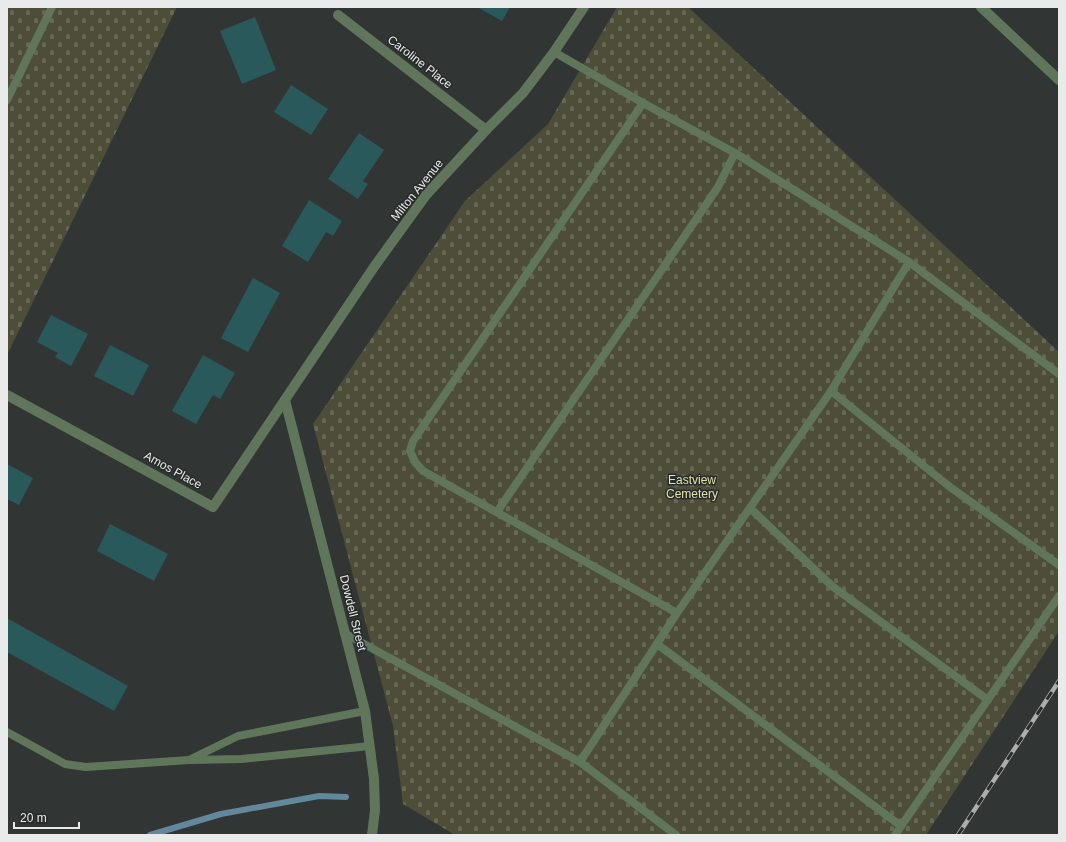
<svg xmlns="http://www.w3.org/2000/svg" width="1066" height="842" viewBox="0 0 1066 842" font-family="Arial,sans-serif">
  <style>
    .cemetery { fill: url(#cemetery-stones) }
    .lines { fill: none; stroke-linecap: round; stroke-linejoin: round }
    .stream { stroke: #62889b; stroke-width: 6 }
    .building { fill: #2a595b }
    .service { stroke: #60765a; stroke-width: 8 }
    .minor { stroke: #60765a; stroke-width: 10 }
    .rail-casing { stroke: #acaead; stroke-width: 4.5 }
    .rail { stroke: #272b29; stroke-width: 3; stroke-dasharray: 9; stroke-linecap: butt }
    .labels { text-anchor: middle; dominant-baseline: central; stroke-width: 3; stroke-linejoin: round; paint-order: stroke }
    .street-label { font-size: 12px; fill: #e9ebea; stroke: #272b29 }
    .park-label { font-size: 12px; fill: #e2e3a5; stroke: #272b29 }
  </style>
  <defs>
    <pattern id="cemetery-stones" width="16" height="16" patternUnits="userSpaceOnUse"><rect width="16" height="16" fill="#4d4d38"/><path d="M2 7V4a2 2 0 0 1 4 0v3zM10 15v-3a2 2 0 0 1 4 0v3z" fill="#676755"/></pattern>
  </defs>
  <rect width="100%" height="100%" fill="#313533"/>
  <g class="cemetery">
    <path d="M 7,7 L 177,7 L 7,355 Z"/>
    <path d="M 617,7 L 688,7 L 1059,352 L 1059,631 L 926,835 L 455,835 L 403,804 L 393,726 L 313,424 L 465,201 L 548,124 Z"/>
  </g>
  <g class="lines">
    <path class="stream" d="M 150,835 L 221,814 L 319,796 L 346,797"/>
  </g>
  <g class="building">
    <path d="M 477,7 L 510,7 L 502,21 Z"/>
    <path d="M 255,17 L 276,70 L 242,84 L 220,31 Z"/>
    <path d="M 291,85 L 328,109 L 311,135 L 274,112 Z"/>
    <path d="M 359,133 L 384,150 L 363,181 L 368,184 L 358,199 L 328,179 Z"/>
    <path d="M 309,200 L 342,221 L 333,236 L 326,232 L 308,262 L 282,246 Z"/>
    <path d="M 253,278 L 280,293 L 248,352 L 221,338 Z"/>
    <path d="M 51,315 L 88,334 L 71,366 L 55,357 L 58,353 L 37,342 Z"/>
    <path d="M 110,345 L 149,365 L 133,396 L 94,376 Z"/>
    <path d="M 203,355 L 235,373 L 220,399 L 213,395 L 196,424 L 172,411 Z"/>
    <path d="M 7,464 L 33,478 L 19,505 L 7,499 Z"/>
    <path d="M 110,524 L 168,554 L 154,581 L 97,551 Z"/>
    <path d="M 7,618 L 128,686 L 114,711 L 7,652 Z"/>
  </g>
  <g class="lines">
    <g class="service">
      <path d="M 554,52 L 643,103 L 735,153 L 909,262 L 1059,374"/>
      <path d="M 7,100 L 52,7"/>
      <path d="M 643,103 L 413,441 L 410,451 L 415,462 L 423,471 L 677,613"/>
      <path d="M 831,391 L 950,487 L 1059,565"/>
      <path d="M 750,508 L 832,586 L 988,700"/>
      <path d="M 497,512 L 718,187 L 735,153"/>
      <path d="M 344,633 L 580,762 L 676,835"/>
      <path d="M 657,644 L 901,826"/>
      <path d="M 365,711 L 238,736 L 189,760 L 241,759 L 370,746"/>
      <path d="M 7,732 L 65,764 L 86,767 L 189,760"/>
      <path d="M 580,762 L 677,613 L 831,391 L 909,262"/>
      <path d="M 895,835 L 1059,596"/>
    </g>
    <g class="minor">
      <path d="M 981,7 L 1059,80"/>
      <path d="M 338,15 L 486,130"/>
      <path d="M 7,395 L 213,507 L 374,267 L 426,195 L 486,130 L 523,93 L 554,52 L 584,7"/>
      <path d="M 285,400 L 365,711 L 374,779 L 375,810 L 372,835"/>
    </g>
    <defs>
      <path id="rail" d="M 958,835 L 1059,681"/>
    </defs>
    <use href="#rail" class="rail-casing"/>
    <use href="#rail" class="rail"/>
  </g>
  <g class="labels">
    <g class="street-label">
      <text transform="translate(420 62) rotate(38)">Caroline Place</text>
      <text transform="translate(417 190) rotate(-51)">Milton Avenue</text>
      <text transform="translate(173 470) rotate(29)">Amos Place</text>
      <text transform="translate(353 613) rotate(76)">Dowdell Street</text>
    </g>
    <g class="park-label">
      <text x="692" y="480">Eastview<tspan x="692" dy="14">Cemetery</tspan></text>
    </g>
  </g>
  <rect width="1066" height="842" fill="none" stroke="#e9ebea" stroke-width="16"/>
  <path d="M14 822v6h65v-6" fill="none" stroke="#e9ebea" stroke-width="2"/>
  <text x="20" y="822" font-size="12" fill="#e9ebea" stroke="#272b29" stroke-width="3" paint-order="stroke">20 m</text>
</svg>
